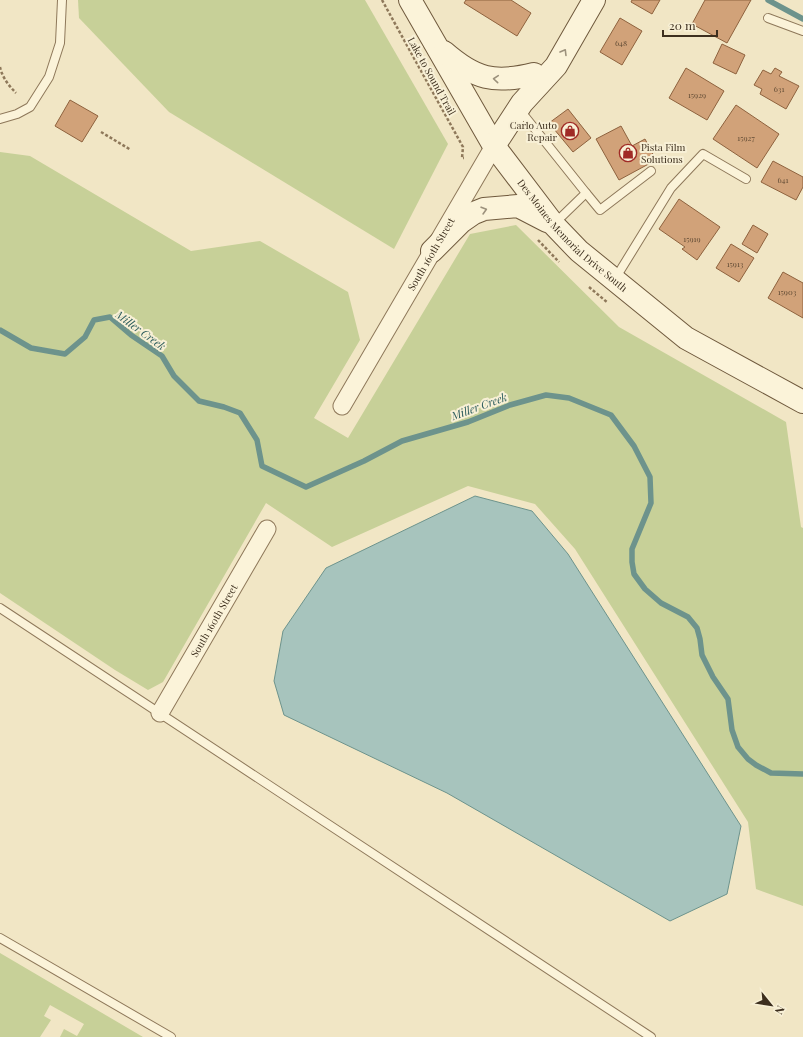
<svg xmlns="http://www.w3.org/2000/svg" width="803" height="1037" viewBox="0 0 803 1037" font-family="'Playfair Display',serif">
  <style>
    .green { fill: #c7d098 }
    .water { fill: #a7c4bd; stroke: #6d938c }
    .lines { fill: none; stroke-linecap: round; stroke-linejoin: round }
    .stream { stroke: #6d938c; stroke-width: 5.5 }
    .building { fill: #d1a279; stroke: #8e623e }
    .service-casing { stroke: #8e785a; stroke-width: 10 }
    .minor-casing { stroke: #8e785a; stroke-width: 19 }
    .secondary-casing { stroke: #6f593d; stroke-width: 24 }
    .path { stroke: #8e785a; stroke-width: 2.5; stroke-dasharray: 3 2; stroke-linecap: butt }
    .service { stroke: #fbf3d9; stroke-width: 8 }
    .minor { stroke: #fbf3d9; stroke-width: 17 }
    .secondary { stroke: #fbf3d9; stroke-width: 22 }
    .oneway { stroke: #9c917c }
    .labels { text-anchor: middle; dominant-baseline: central; stroke-width: 4; stroke-linejoin: round; paint-order: stroke }
    .number-label { font-size: 8px; fill: #624c35 }
    .street-label { font-size: 10px; fill: #3d2f1e; stroke: #f8f0d6 }
    .poi-label { font-size: 10px; fill: #3d2f1e; stroke: #f8f0d6; text-anchor: end }
    .water-label { font-size: 11px; font-style: italic; fill: #2d5d5d; stroke: #f8f0d6 }
  </style>
  <rect width="100%" height="100%" fill="#f1e6c5"/>
  <g class="green">
    <path d="M 78,0 L 365,0 L 448,144 L 394,249 L 169,112 L 79,18 Z"/>
    <path d="M 0,152 L 30,156 L 191,251 L 260,241 L 348,292 L 360,340 L 314,418 L 348,438 L 470,234 L 516,225 L 619,327 L 786,422 L 801,527 L 803,528 L 803,906 L 756,889 L 748,822 L 575,549 L 535,504 L 468,486 L 332,547 L 266,503 L 163,682 L 148,690 L 115,670 L 0,593 Z"/>
    <path d="M 0,953 L 143,1037 L 60,1037 L 64,1029 L 77,1036 L 84,1024 L 50,1005 L 44,1016 L 51,1020 L 40,1037 L 0,1037 Z"/>
  </g>
  <path class="water" d="M 475,496 L 532,511 L 568,554 L 741,826 L 727,894 L 670,921 L 447,793 L 284,715 L 274,681 L 283,631 L 326,568 Z"/>
  <g class="lines">
    <g class="stream">
      <path d="M 768,0 L 803,19"/>
      <path d="M 0,330 L 31,348 L 65,354 L 85,337 L 94,320 L 110,317 L 131,335 L 162,356 L 174,376 L 199,401 L 224,407 L 240,413 L 257,440 L 262,466 L 306,487 L 364,461 L 402,441 L 468,422 L 510,405 L 546,395 L 569,398 L 611,415 L 634,446 L 650,477 L 651,503 L 632,549 L 632,562 L 634,574 L 645,589 L 661,603 L 688,617 L 697,628 L 700,639 L 702,655 L 713,677 L 728,699 L 732,730 L 738,747 L 748,759 L 756,765 L 771,773 L 803,774"/>
    </g>
  </g>
  <g class="building">
    <path d="M 466,0 L 511,0 L 531,13 L 517,36 L 464,3 Z"/>
    <path d="M 632,0 L 660,0 L 652,14 L 631,2 Z"/>
    <path d="M 705,0 L 751,0 L 727,43 L 692,24 Z"/>
    <path d="M 620,18 L 642,31 L 622,65 L 600,52 Z"/>
    <path d="M 722,44 L 745,55 L 736,74 L 713,63 Z"/>
    <path d="M 686,68 L 724,91 L 707,120 L 669,98 Z"/>
    <path d="M 775,68 L 782,72 L 779,76 L 799,86 L 786,109 L 760,94 L 762,89 L 754,85 L 763,70 L 771,74 Z"/>
    <path d="M 70,100 L 98,116 L 82,142 L 55,126 Z"/>
    <path d="M 736,105 L 779,134 L 757,168 L 713,139 Z"/>
    <path d="M 568,109 L 591,138 L 573,152 L 549,123 Z"/>
    <path d="M 621,126 L 632,146 L 645,139 L 656,160 L 619,180 L 596,139 Z"/>
    <path d="M 773,161 L 803,177 L 803,187 L 796,200 L 761,182 Z"/>
    <path d="M 679,199 L 720,227 L 697,260 L 682,249 L 685,247 L 659,229 Z"/>
    <path d="M 753,225 L 768,234 L 757,253 L 742,244 Z"/>
    <path d="M 731,244 L 754,258 L 739,282 L 716,268 Z"/>
    <path d="M 783,272 L 803,283 L 803,318 L 768,298 Z"/>
  </g>
  <g class="lines">
    <defs>
      <g id="service">
        <path d="M 768,18 L 803,31"/>
        <path d="M 519,109 L 586,193 L 554,224"/>
        <path d="M 0,119 L 17,114 L 30,107 L 49,77 L 60,43 L 62,0"/>
        <path d="M 586,193 L 600,210 L 651,171"/>
        <path d="M 615,279 L 671,188 L 703,154 L 746,179"/>
        <path d="M 0,608 L 651,1037"/>
        <path d="M 0,938 L 171,1037"/>
      </g>
      <g id="minor">
        <path id="s1" d="M 342,406 L 494,146"/>
        <path id="s2" d="M 160,713 L 267,529"/>
      </g>
      <g id="secondary">
        <path id="s3" d="M 410,0 L 494,146 L 554,225 L 579,251 L 686,338 L 803,402"/>
        <path d="M 444,52 C 475,79 494,84 534,74"/>
        <path d="M 494,146 L 522,103 L 556,66 L 594,0"/>
        <path d="M 432,251 L 461,222 L 474,213 L 484,209 L 518,206 L 547,221"/>
      </g>
    </defs>
    <use href="#service" class="service-casing"/>
    <use href="#minor" class="minor-casing"/>
    <use href="#secondary" class="secondary-casing"/>
    <g class="path">
      <path d="M 382,0 L 463,147 L 462,158 L 464,158"/>
      <path d="M 0,67 C 2,77 9,86 16,93"/>
      <path d="M 101,132 L 131,150"/>
      <path d="M 538,240 L 559,262"/>
      <path d="M 589,287 L 608,303"/>
    </g>
    <use href="#service" class="service"/>
    <use href="#minor" class="minor"/>
    <use href="#secondary" class="secondary"/>
  </g>
  <defs><path id="oneway-chevron" d="M-2-3.5L2.5 0L-2 3.5" fill="none" stroke-width="1.6" stroke-linecap="round" stroke-linejoin="round"/></defs>
  <g class="oneway">
    <use href="#oneway-chevron" transform="translate(564 52) rotate(-59)"/>
    <use href="#oneway-chevron" transform="translate(496 79) rotate(-175)"/>
    <use href="#oneway-chevron" transform="translate(484 210) rotate(-16)"/>
  </g>
  <defs>
    <symbol id="shop-ring" viewBox="-11 -11 22 22"><circle r="9.5" fill="#f8f0d6" stroke="#a02b26" stroke-width="1.5"/><path d="M-5-2.5h2.3a2.7 3.5 0 0 1 5.4 0H5L5.5 6h-11ZM-1.5-2.5h3a1.5 2.3 0 0 0-3 0Z" fill="#a02b26"/></symbol>
  </defs>
  <g fill-rule="evenodd">
    <use href="#shop-ring" x="560" y="121" width="20" height="20"/>
    <use href="#shop-ring" x="618" y="143" width="20" height="20"/>
  </g>
  <g class="labels">
    <g class="number-label">
      <text x="621" y="42">648</text>
      <text x="779" y="88">631</text>
      <text x="697" y="94">15929</text>
      <text x="746" y="137">15927</text>
      <text x="783" y="179">641</text>
      <text x="692" y="238">15919</text>
      <text x="735" y="263">15913</text>
      <text x="787" y="291">15903</text>
    </g>
    <g class="street-label">
      <text transform="translate(432 76) rotate(61)">Lake to Sound Trail</text>
      <text stroke="none"><textPath href="#s3" startOffset="288">Des Moines Memorial Drive South</textPath></text>
      <text stroke="none"><textPath href="#s1" startOffset="176">South 160th Street</textPath></text>
      <text stroke="none"><textPath href="#s2" startOffset="107">South 160th Street</textPath></text>
    </g>
    <g class="poi-label">
      <text x="557" y="125">Carlo Auto<tspan x="557" dy="12">Repair</tspan></text>
      <text x="641" y="147" text-anchor="start">Pista Film<tspan x="641" dy="12">Solutions</tspan></text>
    </g>
    <g class="water-label">
      <text transform="translate(141 330) rotate(36)">Miller Creek</text>
      <text transform="translate(479 406) rotate(-20)">Miller Creek</text>
    </g>
  </g>
  <g transform="translate(771 1005) rotate(120)" stroke="#f8f0d6" stroke-width="3" paint-order="stroke">
  <path d="M0-3L7 15L0 10L-7 15Z" fill="#3d2f1e"/>
  <text y="-6" font-size="11" font-weight="bold" text-anchor="middle" fill="#3d2f1e">N</text>
  </g>
  <path d="M663 30v6h54v-6" fill="none" stroke="#3d2f1e" stroke-width="2"/>
  <text x="669" y="30" font-size="12" fill="#3d2f1e" stroke="#f8f0d6" stroke-width="3" paint-order="stroke">20 m</text>
</svg>
